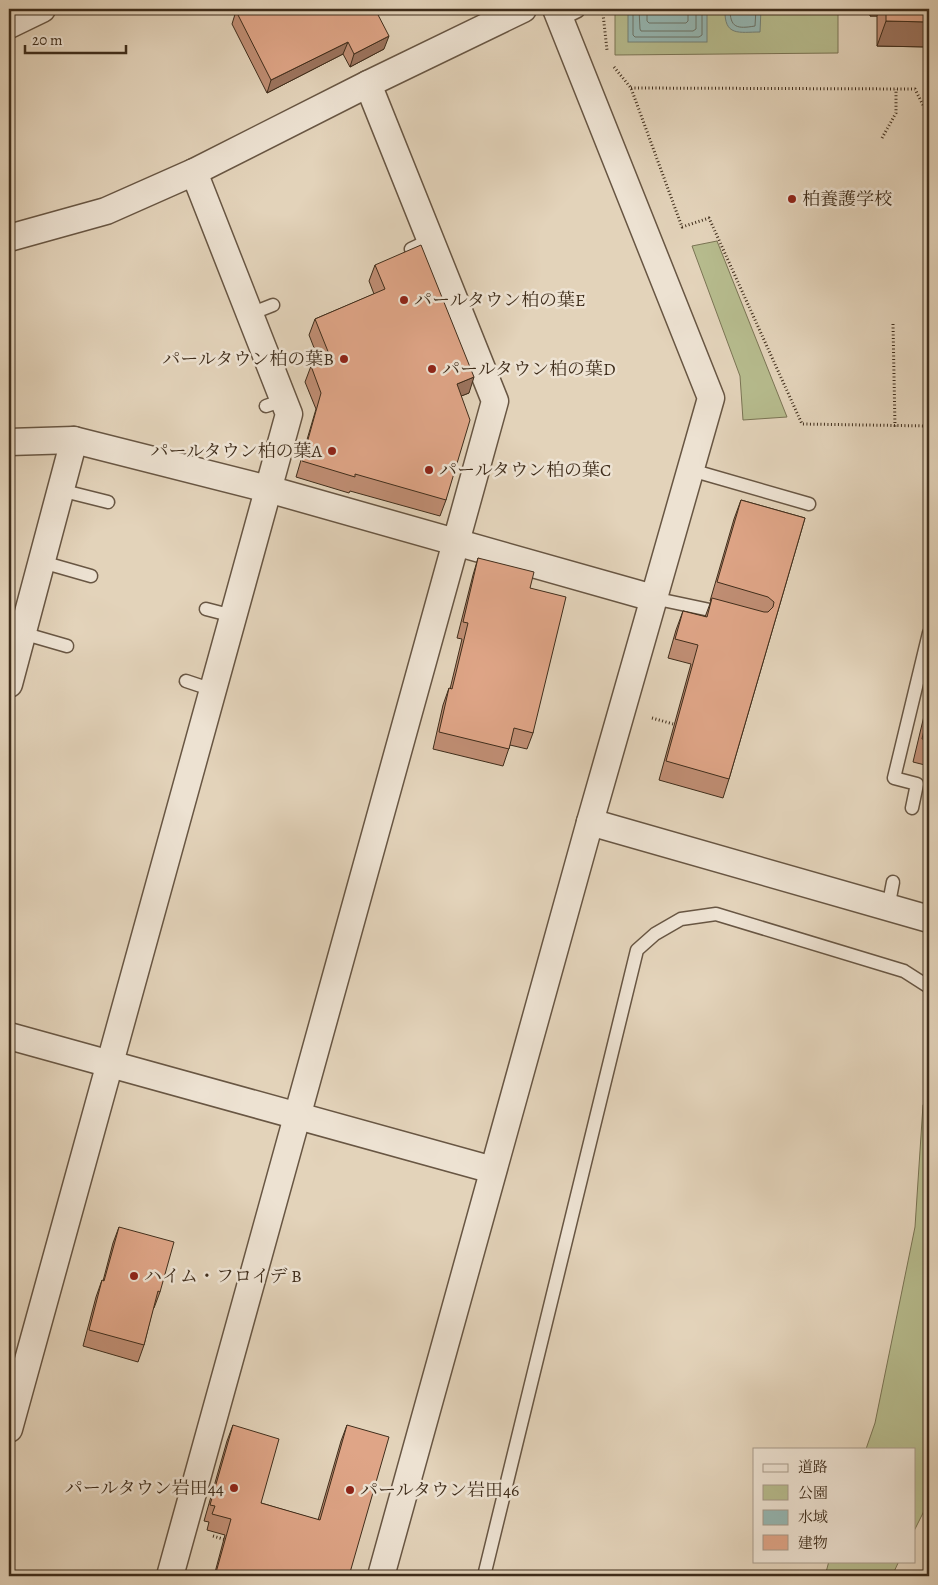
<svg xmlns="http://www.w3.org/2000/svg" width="938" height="1585" viewBox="0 0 938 1585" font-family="Alegreya,'Noto Serif JP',serif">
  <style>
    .green { fill: #b6bb8d; stroke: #7a7454 }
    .water { fill: #95b7b3; stroke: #738076 }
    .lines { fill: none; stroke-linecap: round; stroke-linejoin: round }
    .shore { stroke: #6a7267; stroke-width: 1 }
    .service-casing { stroke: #685643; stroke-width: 15 }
    .minor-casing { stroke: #685643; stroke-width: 29 }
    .path { stroke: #3f2d1b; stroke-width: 3; stroke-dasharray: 1 2.5; stroke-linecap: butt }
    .service { stroke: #ede2d2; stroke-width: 12 }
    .minor { stroke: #ede2d2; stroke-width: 26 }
    .wall { fill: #c08e74; stroke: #3f2d1b }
    .shaded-wall { fill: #9c745e; stroke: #3f2d1b }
    .building { fill: #dfa587; stroke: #3f2d1b }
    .poi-dot { fill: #8f2418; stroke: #ede2d2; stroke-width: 2 }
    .labels { text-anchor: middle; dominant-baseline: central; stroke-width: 5; stroke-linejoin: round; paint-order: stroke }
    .poi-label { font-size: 18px; fill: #3f2d1b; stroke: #ede2d2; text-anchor: start }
  </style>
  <rect width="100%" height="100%" fill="#e3d3ba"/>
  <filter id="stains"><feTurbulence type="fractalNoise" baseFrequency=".004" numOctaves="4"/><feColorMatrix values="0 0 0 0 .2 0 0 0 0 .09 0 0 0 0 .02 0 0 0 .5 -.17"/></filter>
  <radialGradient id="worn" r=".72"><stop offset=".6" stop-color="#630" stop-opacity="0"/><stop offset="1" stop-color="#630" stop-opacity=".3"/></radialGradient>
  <g class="green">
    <path d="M 615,9 L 838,9 L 838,53 L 615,55 Z"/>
    <path d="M 717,241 L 787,417 L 743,420 L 740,376 L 692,246 Z"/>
    <path d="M 929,1097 L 929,1501 L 914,1531 L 914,1449 L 866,1449 L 875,1423 L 915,1227 L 923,1105 Z"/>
    <path d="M 829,1561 L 899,1561 L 892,1576 L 825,1576 Z"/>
  </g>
  <g class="water">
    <rect x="628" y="9" width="79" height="33"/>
    <path d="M 725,9 L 761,9 L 760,32 C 739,32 724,37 725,9 Z"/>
  </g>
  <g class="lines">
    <g class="shore">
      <path d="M 633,9 L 633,35 L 635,37 L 699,37 L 702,35 L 702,9"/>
      <path d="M 639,9 L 640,29 L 641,31 L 693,31 L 696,29 L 696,9"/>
      <path d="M 647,9 L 647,21 L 649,23 L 686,23 L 688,21 L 688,9"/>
      <path d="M 730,9 C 730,28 737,29 755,26 L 756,9"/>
    </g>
    <defs>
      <g id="service">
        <path d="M 560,20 L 578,11 L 579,9"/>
        <path d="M 411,249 L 430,240"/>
        <path d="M 250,314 L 273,305"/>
        <path d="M 266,406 L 284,400"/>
        <path d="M 691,470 L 809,504"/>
        <path d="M 60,490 L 108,502"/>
        <path d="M 42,562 L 91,576"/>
        <path d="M 653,598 L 724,613"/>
        <path d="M 206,609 L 233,616"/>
        <path d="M 22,633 L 67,646"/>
        <path d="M 186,681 L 213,690"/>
        <path d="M 912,808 L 917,784 L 894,778 L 929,633"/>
        <path d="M 888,908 L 893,882"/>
        <path d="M 484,1576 L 637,950 L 655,934 L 681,919 L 716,914 L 904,971 L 929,987"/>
      </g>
      <g id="minor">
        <path d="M 9,25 L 42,9"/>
        <path d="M 9,238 L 106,211 L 194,172 L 368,84 L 523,9"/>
        <path d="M 9,442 L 74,440 L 268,489 L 653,598"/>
        <path d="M 9,684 L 74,440"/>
        <path d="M 590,822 L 929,919"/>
        <path d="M 9,1036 L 493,1170"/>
        <path d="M 9,1429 L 289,414 L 194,172"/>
        <path d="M 170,1576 L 495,401 L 368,84"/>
        <path d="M 381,1576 L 590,822 L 711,398 L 556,9"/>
      </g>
    </defs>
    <use href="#service" class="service-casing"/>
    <use href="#minor" class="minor-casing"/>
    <g class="path">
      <path d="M 603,14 L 607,50"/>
      <path d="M 614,67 L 631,88 L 682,227 L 709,218 L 802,424 L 929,426"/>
      <path d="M 631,88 L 915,89 L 929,117"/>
      <path d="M 882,138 L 896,113 L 896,89"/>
      <path d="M 893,324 L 895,427"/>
      <path d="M 652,718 L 673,724"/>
      <path d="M 213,1536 L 226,1540"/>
    </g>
    <use href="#service" class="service"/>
    <use href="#minor" class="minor"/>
  </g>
  <g class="wall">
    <path d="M 870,9 L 929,9 L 929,47 L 877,46 L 877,16 L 870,16 Z"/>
    <path d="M 236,11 L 384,49 L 350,67 L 343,54 L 267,93 L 232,24 Z"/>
    <path d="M 375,265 L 469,393 L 461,396 L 446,500 L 440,516 L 350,491 L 349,493 L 296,477 L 316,409 L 305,382 L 311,366 L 320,363 L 309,335 L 315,319 L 374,294 L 369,281 Z"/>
    <path d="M 741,500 L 805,518 L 729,779 L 723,798 L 659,780 L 691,664 L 668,658 L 676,630 L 683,611 L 705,617 L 711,601 L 710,601 L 734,519 Z"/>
    <path d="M 478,558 L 530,588 L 533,733 L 527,749 L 510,745 L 503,766 L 433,749 L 443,705 L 449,688 L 450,689 L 462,639 L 457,638 L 473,575 Z"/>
    <path d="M 929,695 L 929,766 L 913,762 Z"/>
    <path d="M 119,1227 L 160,1292 L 154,1308 L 153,1308 L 144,1345 L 138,1362 L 83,1346 L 96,1297 L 102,1280 L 103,1281 L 113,1243 Z"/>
    <path d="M 233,1425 L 261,1503 L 318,1520 L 341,1441 L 347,1425 L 349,1576 L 214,1576 L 225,1535 L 207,1530 L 209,1522 L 204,1521 L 227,1441 Z"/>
  </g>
  <g class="shaded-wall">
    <path d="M 873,9 L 880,9 L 877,16 L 870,16 Z"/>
    <path d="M 886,21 L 929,22 L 929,47 L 877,46 Z"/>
    <path d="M 389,36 L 384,49 L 350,67 L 354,54 Z"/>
    <path d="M 348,42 L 343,54 L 267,93 L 271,80 Z"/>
    <path d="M 474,377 L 469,393 L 451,400 L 457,384 Z"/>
  </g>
  <g class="building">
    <path d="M 242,9 L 375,9 L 389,36 L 354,54 L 348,42 L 271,80 L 236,11 Z"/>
    <path d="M 886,9 L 929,9 L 929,22 L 886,21 Z"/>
    <path d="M 421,245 L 474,377 L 457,384 L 470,420 L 446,500 L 355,474 L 355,477 L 302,461 L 321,393 L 311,366 L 331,359 L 315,319 L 385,289 L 375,265 Z"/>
    <path d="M 741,500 L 805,518 L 729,779 L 666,761 L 698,645 L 675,639 L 683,611 L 707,617 L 712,598 L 764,612 L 768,612 L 773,607 L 774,602 L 768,597 L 717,582 Z"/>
    <path d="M 478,558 L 534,572 L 530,588 L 566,597 L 533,733 L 514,728 L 509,749 L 439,732 L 449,688 L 452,689 L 468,623 L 463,622 Z"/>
    <path d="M 929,708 L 929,740 L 922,739 Z"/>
    <path d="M 119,1227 L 174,1242 L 160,1292 L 158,1291 L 144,1345 L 89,1330 L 102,1280 L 104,1281 Z"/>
    <path d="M 233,1425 L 279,1439 L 261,1503 L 320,1520 L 347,1425 L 389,1437 L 349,1576 L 215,1576 L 231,1519 L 212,1514 L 215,1506 L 210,1505 Z"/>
  </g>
  <g class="poi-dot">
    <circle cx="792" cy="199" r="5"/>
    <circle cx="404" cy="300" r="5"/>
    <circle cx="344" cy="359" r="5"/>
    <circle cx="432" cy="369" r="5"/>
    <circle cx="332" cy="451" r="5"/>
    <circle cx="429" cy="470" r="5"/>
    <circle cx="134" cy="1276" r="5"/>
    <circle cx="234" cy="1488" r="5"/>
    <circle cx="350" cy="1490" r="5"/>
  </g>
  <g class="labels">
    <g class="poi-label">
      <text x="802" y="199">柏養護学校</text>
      <text x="414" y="300">パールタウン柏の葉E</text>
      <text x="334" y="359" text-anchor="end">パールタウン柏の葉B</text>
      <text x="442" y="369">パールタウン柏の葉D</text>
      <text x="322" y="451" text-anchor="end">パールタウン柏の葉A</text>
      <text x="439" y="470">パールタウン柏の葉C</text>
      <text x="144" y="1276">ハイム・フロイデ B</text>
      <text x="224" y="1488" text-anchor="end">パールタウン岩田44</text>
      <text x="360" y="1490">パールタウン岩田46</text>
    </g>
  </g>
  <rect width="938" height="1585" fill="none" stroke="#e3d3ba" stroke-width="30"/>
  <rect x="10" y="10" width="918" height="1565" fill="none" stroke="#3f2d1b" stroke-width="2.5"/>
  <rect x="15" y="15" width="908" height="1555" fill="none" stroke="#3f2d1b"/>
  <rect x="753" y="1448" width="162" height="115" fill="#ede2d2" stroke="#a79a89"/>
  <rect x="763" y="1464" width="25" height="8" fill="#ede2d2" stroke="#a79a89"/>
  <text x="798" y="1472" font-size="15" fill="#3f2d1b">道路</text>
  <rect x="763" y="1485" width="25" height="15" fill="#b6bb8d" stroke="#a79a89"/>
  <text x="798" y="1498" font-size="15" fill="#3f2d1b">公園</text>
  <rect x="763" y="1510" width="25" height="15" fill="#95b7b3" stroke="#a79a89"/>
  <text x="798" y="1522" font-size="15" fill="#3f2d1b">水域</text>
  <rect x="763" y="1535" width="25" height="15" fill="#dfa587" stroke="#a79a89"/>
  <text x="798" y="1548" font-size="15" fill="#3f2d1b">建物</text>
  <path d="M25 45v8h101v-8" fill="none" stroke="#3f2d1b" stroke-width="2.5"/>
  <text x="32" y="45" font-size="15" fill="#3f2d1b" stroke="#ede2d2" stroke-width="4" paint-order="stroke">20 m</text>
  <rect width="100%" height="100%" filter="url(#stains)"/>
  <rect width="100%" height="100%" fill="url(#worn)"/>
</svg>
